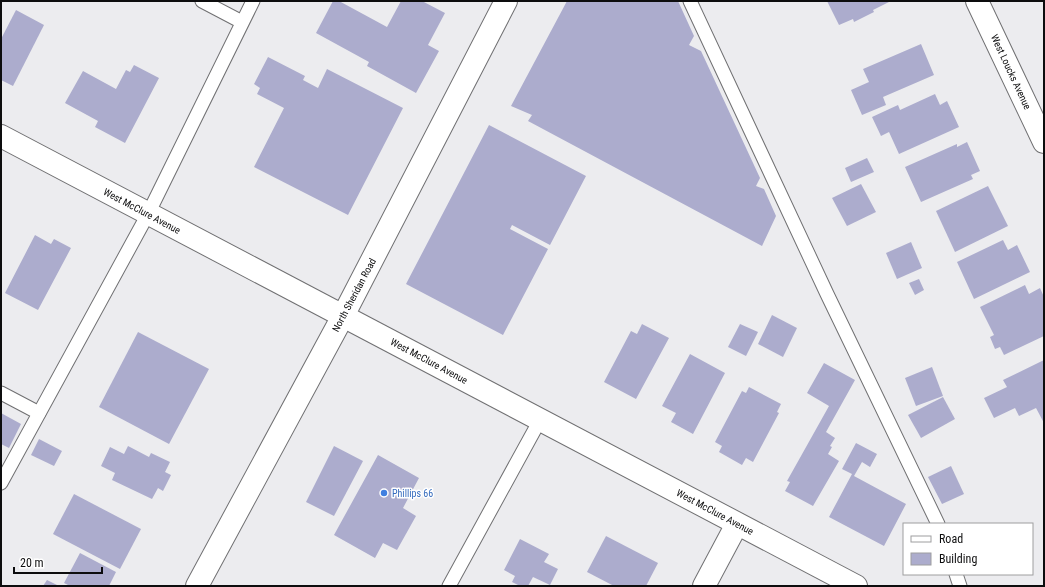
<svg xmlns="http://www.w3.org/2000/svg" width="1045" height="587" viewBox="0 0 1045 587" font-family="'Roboto Condensed',sans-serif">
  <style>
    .building { fill: #acaccd }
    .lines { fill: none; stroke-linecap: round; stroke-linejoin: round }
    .lane-casing { stroke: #707072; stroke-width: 15 }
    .street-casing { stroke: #707072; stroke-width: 24 }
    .secondary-casing { stroke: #707072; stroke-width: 24 }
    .lane { stroke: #fff; stroke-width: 13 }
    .street { stroke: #fff; stroke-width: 22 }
    .secondary { stroke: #fff; stroke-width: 22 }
    .shop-dot { fill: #3f7fe0; stroke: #fff; stroke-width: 1.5 }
    .labels { text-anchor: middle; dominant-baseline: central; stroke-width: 3; stroke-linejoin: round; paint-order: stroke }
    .street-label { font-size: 10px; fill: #0d0d0e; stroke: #fff }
    .shop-label { font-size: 10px; fill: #366cbe; stroke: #fff; text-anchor: start }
  </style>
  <rect width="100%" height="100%" fill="#ececef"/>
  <g class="building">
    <path d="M 333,1 L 339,1 L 387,27 L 401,1 L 422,1 L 445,13 L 428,45 L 439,51 L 416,93 L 367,66 L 369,62 L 316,33 Z"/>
    <path d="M 567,1 L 678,1 L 694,36 L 689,45 L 701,51 L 760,178 L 756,186 L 764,189 L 776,216 L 762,246 L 528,121 L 532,115 L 511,106 Z"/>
    <path d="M 827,1 L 891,1 L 873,10 L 874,12 L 854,22 L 853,19 L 839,25 Z"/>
    <path d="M 16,10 L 44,25 L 13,86 L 1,80 L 1,39 Z"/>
    <path d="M 921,44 L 934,75 L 883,97 L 886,105 L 862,115 L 851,90 L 869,82 L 863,69 Z"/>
    <path d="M 268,57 L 305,76 L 303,80 L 318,88 L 327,69 L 403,108 L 348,215 L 254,167 L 284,108 L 257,94 L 260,88 L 254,84 Z"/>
    <path d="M 134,65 L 159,78 L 125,143 L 95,127 L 98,121 L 65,103 L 83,71 L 116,89 L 126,70 L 130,72 Z"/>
    <path d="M 935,94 L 940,105 L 947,101 L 959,127 L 899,154 L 889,132 L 881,136 L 872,117 L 898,105 L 900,110 Z"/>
    <path d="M 489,125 L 586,176 L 550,245 L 512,225 L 510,229 L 548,249 L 503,335 L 406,284 Z"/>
    <path d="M 967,142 L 980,171 L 971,175 L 973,179 L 921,202 L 905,167 L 957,144 L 957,147 Z"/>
    <path d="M 867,158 L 874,172 L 851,182 L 845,168 Z"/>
    <path d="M 861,184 L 876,212 L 847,226 L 832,198 Z"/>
    <path d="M 988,186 L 1008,226 L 955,252 L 936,211 Z"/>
    <path d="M 35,235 L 51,244 L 54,239 L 71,248 L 38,310 L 5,293 Z"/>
    <path d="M 1003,240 L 1008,250 L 1017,245 L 1030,272 L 974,299 L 957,262 Z"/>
    <path d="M 911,242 L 922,268 L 897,279 L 886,253 Z"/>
    <path d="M 919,279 L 924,290 L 915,295 L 909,283 Z"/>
    <path d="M 1025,285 L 1029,294 L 1040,288 L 1044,297 L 1044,325 L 1043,325 L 1044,327 L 1044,336 L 1004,355 L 1000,347 L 995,349 L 990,337 L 994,335 L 980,307 Z"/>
    <path d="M 772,315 L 797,328 L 783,357 L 758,344 Z"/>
    <path d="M 642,324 L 669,338 L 636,399 L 604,382 L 631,331 L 637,334 Z"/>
    <path d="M 740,324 L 758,332 L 746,356 L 728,347 Z"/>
    <path d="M 138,332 L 209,369 L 169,444 L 99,407 Z"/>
    <path d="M 690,354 L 725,373 L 693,434 L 671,422 L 676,413 L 662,406 Z"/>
    <path d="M 1044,360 L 1044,423 L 1036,408 L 1019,416 L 1015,408 L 994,418 L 984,398 L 1007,387 L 1003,380 Z"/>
    <path d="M 824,363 L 855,380 L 826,432 L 835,438 L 830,446 L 832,447 L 828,454 L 839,461 L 813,506 L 785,491 L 790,482 L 787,481 L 829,406 L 807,393 Z"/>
    <path d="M 932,367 L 943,396 L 916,406 L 905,378 Z"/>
    <path d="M 749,387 L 781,404 L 777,412 L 779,413 L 753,462 L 746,458 L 742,465 L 719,452 L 722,446 L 715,442 L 742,391 L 746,393 Z"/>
    <path d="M 943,397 L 955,419 L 921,438 L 908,415 Z"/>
    <path d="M 1,413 L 21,424 L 9,448 L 1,444 Z"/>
    <path d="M 39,439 L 62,451 L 54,466 L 31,455 Z"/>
    <path d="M 856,443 L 877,454 L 870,467 L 862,462 L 854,476 L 906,504 L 884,546 L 829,517 L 852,474 L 842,469 Z"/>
    <path d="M 128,446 L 149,457 L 151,453 L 170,462 L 165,472 L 171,475 L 163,491 L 158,488 L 152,499 L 112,480 L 115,473 L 101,466 L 110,447 L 124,454 Z"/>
    <path d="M 334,446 L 363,461 L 334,516 L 306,502 Z"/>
    <path d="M 378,455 L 419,478 L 403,508 L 416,516 L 397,550 L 383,543 L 375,558 L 334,535 Z"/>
    <path d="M 951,466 L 964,494 L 942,504 L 928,477 Z"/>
    <path d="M 74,494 L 141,529 L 120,569 L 53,534 Z"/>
    <path d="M 606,536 L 658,563 L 646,586 L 614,586 L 587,572 Z"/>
    <path d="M 520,539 L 549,554 L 544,562 L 558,569 L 550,585 L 533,577 L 528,586 L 520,586 L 512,582 L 515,576 L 504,570 Z"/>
    <path d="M 80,553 L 116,572 L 109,586 L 70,586 L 64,583 Z"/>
    <path d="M 47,580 L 59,586 L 43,586 Z"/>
  </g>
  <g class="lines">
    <defs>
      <g id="lane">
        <path d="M 202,1 L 242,22"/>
        <path d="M 690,1 L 827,294 L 938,524"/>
        <path d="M 1,393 L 39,413"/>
        <path d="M 1,483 L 148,214 L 253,1"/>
        <path d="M 956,574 L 960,586"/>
        <path d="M 449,586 L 540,420"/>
      </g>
      <path id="street" d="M 704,586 L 737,524"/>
      <g id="secondary">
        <path d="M 977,1 L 1044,142"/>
        <path d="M 1,136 L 856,586"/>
        <path d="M 197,586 L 343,316 L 506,1"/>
      </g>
    </defs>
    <use href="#lane" class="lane-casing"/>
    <use href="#street" class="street-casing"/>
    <use href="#secondary" class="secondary-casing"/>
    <use href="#lane" class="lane"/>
    <use href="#street" class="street"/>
    <use href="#secondary" class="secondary"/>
  </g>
  <circle class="shop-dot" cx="384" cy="493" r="4"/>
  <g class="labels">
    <g class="street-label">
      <text transform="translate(1011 72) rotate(65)">West Loucks Avenue</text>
      <text transform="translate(142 211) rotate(28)">West McClure Avenue</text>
      <text transform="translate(354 295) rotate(-62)">North Sheridan Road</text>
      <text transform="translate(429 361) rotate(28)">West McClure Avenue</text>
      <text transform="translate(715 512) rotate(28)">West McClure Avenue</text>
    </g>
    <g class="shop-label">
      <text x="392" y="493">Phillips 66</text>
    </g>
  </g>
  <rect width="1045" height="587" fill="none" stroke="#0d0d0e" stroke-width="4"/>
  <rect x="903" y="523" width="130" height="52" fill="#ffffff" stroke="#9e9e9f"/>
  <rect x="911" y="536" width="20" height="6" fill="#ffffff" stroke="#9e9e9f"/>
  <text x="939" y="543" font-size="12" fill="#0d0d0e">Road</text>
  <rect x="911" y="553" width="20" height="12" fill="#acaccd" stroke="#9e9e9f"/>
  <text x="939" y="563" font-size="12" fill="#0d0d0e">Building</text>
  <path d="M14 567v6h88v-6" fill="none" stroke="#0d0d0e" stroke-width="2"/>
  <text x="20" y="567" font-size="12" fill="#0d0d0e" stroke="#ffffff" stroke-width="3" paint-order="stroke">20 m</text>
</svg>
